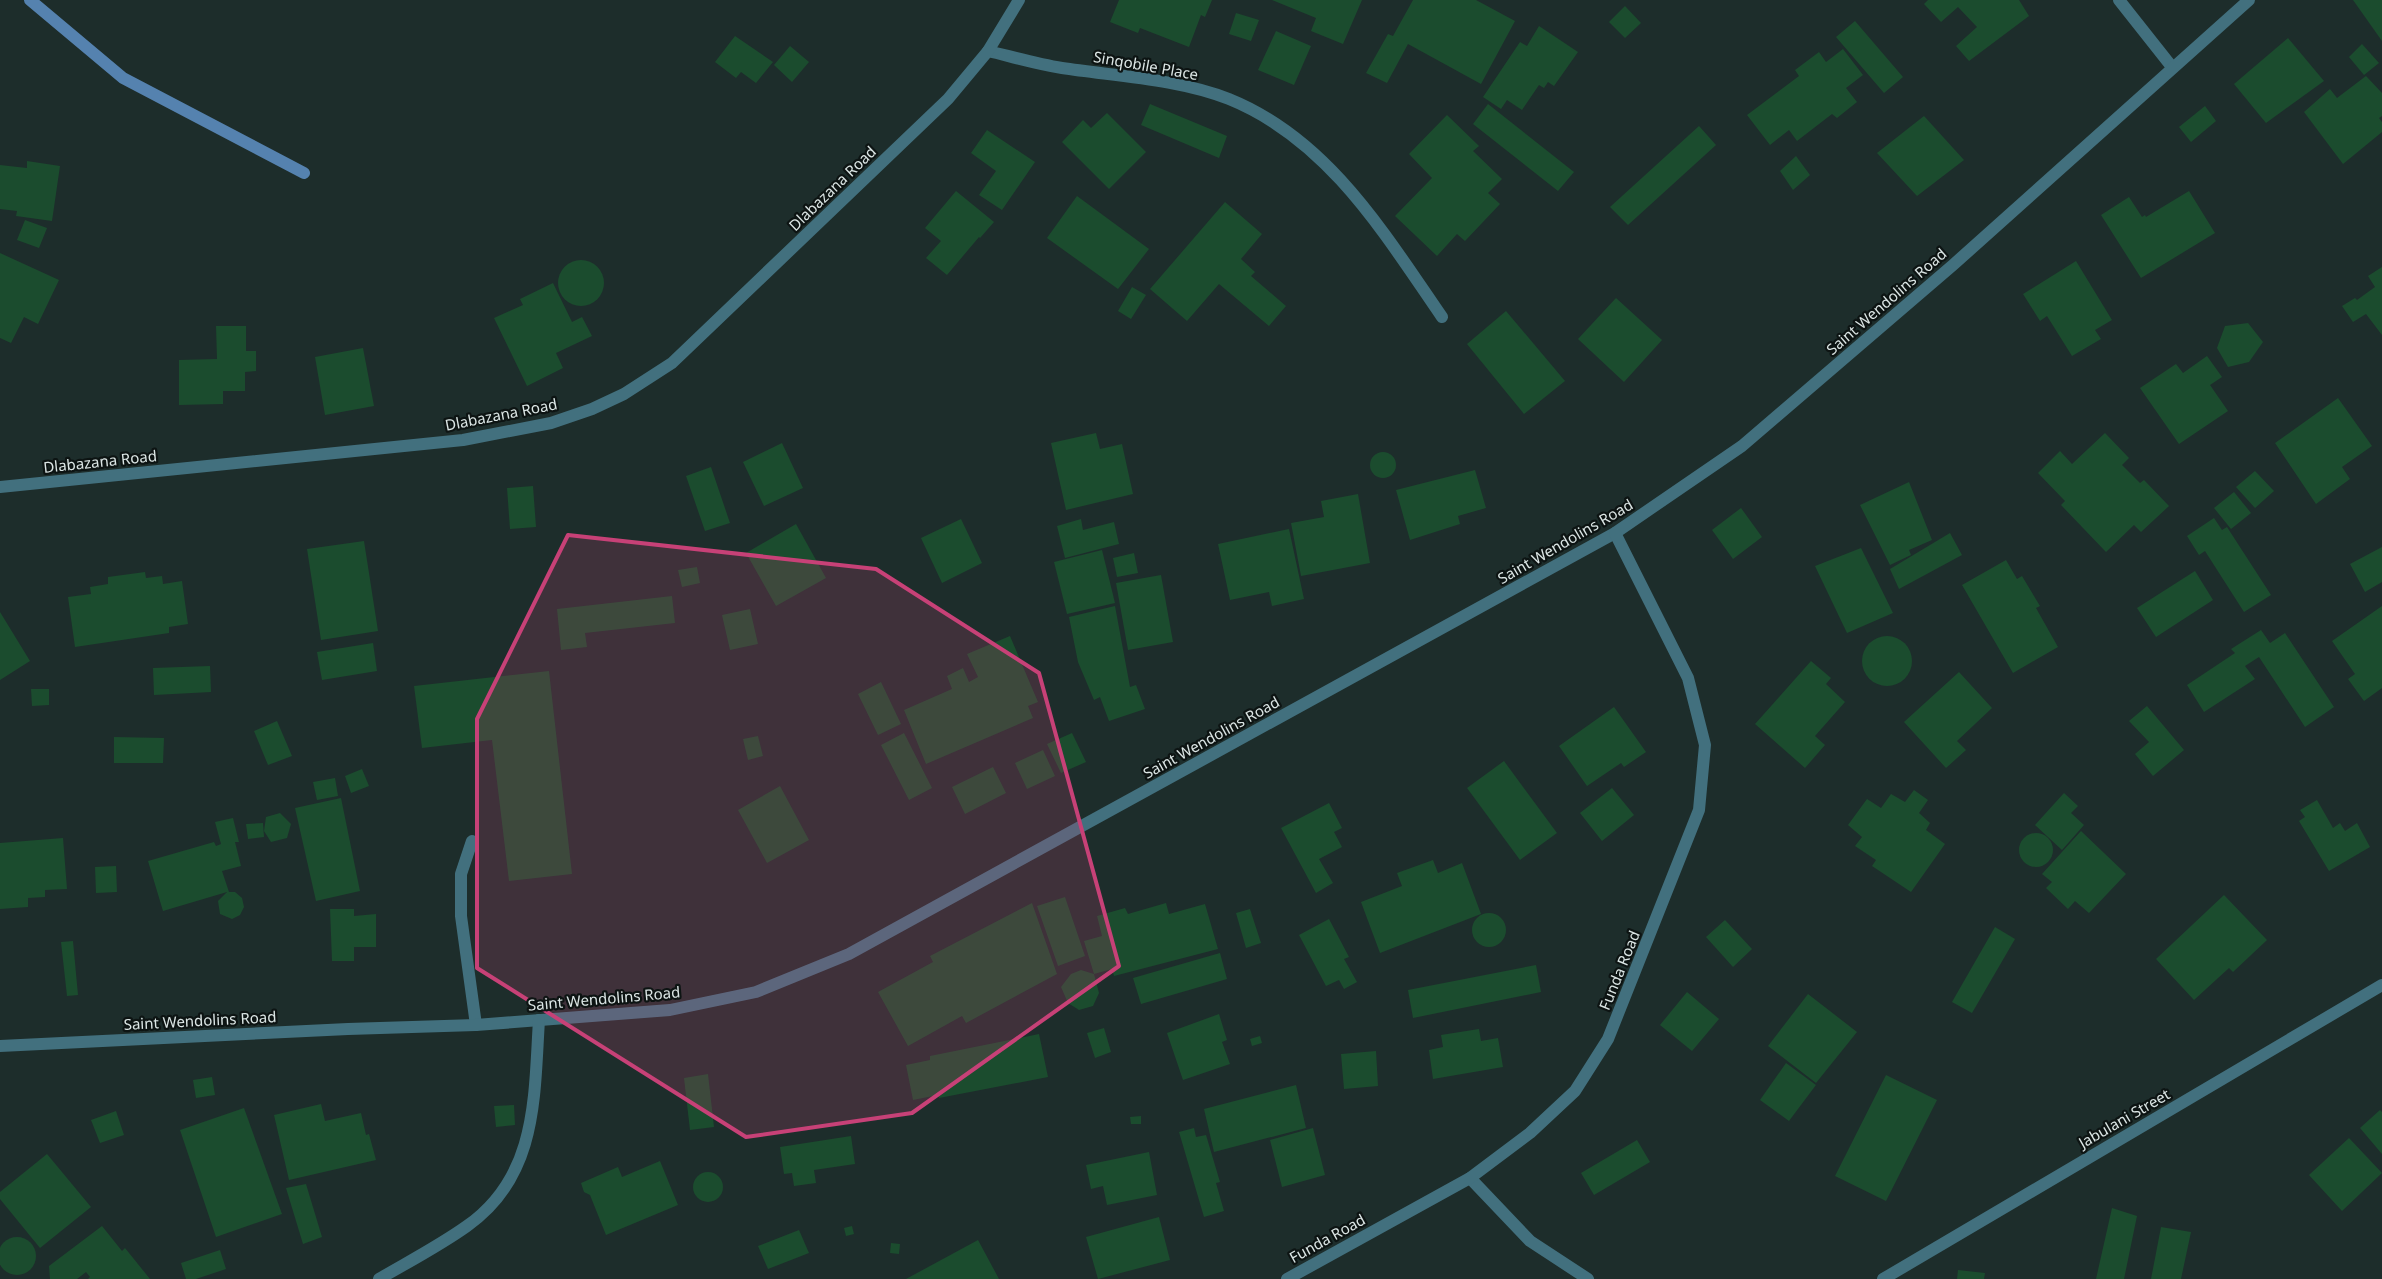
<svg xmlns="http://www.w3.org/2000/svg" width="2382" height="1279" viewBox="0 0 2382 1279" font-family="'Noto Sans',sans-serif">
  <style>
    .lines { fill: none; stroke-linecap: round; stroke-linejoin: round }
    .stream { stroke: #5582af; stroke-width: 12 }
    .building { fill: #1b4c2e }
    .minor { stroke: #42707e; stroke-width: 12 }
    .marked { fill: #c74177; fill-opacity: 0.2; stroke: #c74177; stroke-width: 4; stroke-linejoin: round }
    .labels { text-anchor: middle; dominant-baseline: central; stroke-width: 4.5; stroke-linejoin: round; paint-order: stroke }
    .street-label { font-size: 15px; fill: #dce6e5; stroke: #0d1413 }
  </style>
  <rect width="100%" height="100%" fill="#1d2d2b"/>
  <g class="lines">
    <path class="stream" d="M 30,0 L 123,78 L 304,173"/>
  </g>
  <g class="building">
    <path d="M 1119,0 L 1212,0 L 1205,17 L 1201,15 L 1189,47 L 1140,28 L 1138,33 L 1110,22 Z"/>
    <path d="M 1272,0 L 1362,0 L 1343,44 L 1311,31 L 1316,18 Z"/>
    <path d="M 1413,0 L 1476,0 L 1515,21 L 1481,84 L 1408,44 L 1387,83 L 1366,73 L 1388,34 L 1393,36 Z"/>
    <path d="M 1928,0 L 2019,0 L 2029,16 L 1969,61 L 1956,46 L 1977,27 L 1958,7 L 1941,22 L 1924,4 Z"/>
    <path d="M 2353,0 L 2382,0 L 2382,41 Z"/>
    <path d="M 1625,6 L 1641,23 L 1625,38 L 1609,22 Z"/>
    <path d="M 1236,13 L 1259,20 L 1251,41 L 1229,34 Z"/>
    <path d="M 1855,21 L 1903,77 L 1884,93 L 1836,37 Z"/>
    <path d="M 1539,26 L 1578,52 L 1554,86 L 1548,82 L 1544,88 L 1539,85 L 1522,110 L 1507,100 L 1501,109 L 1483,97 L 1520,42 L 1527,46 Z"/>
    <path d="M 1276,31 L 1311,46 L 1294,85 L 1258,70 Z"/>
    <path d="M 735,36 L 773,62 L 756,83 L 741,72 L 736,78 L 715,62 Z"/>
    <path d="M 2288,38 L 2324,81 L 2266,123 L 2234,84 Z"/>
    <path d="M 2362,44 L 2379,63 L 2364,75 L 2349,57 Z"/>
    <path d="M 790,46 L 809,62 L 792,82 L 774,65 Z"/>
    <path d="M 1843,49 L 1863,75 L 1846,88 L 1857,102 L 1837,118 L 1832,114 L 1797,141 L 1789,130 L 1770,145 L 1747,115 L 1799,76 L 1795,70 L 1819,52 L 1826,62 Z"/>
    <path d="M 2366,76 L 2382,93 L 2382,116 L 2379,118 L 2382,122 L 2382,132 L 2343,164 L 2304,112 L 2330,89 L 2337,98 Z"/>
    <path d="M 1150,104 L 1227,136 L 1219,158 L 1141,125 Z"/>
    <path d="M 1488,104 L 1574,172 L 1558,191 L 1473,124 Z"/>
    <path d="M 2205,106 L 2216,121 L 2191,142 L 2179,127 Z"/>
    <path d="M 1107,113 L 1146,152 L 1109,189 L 1062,142 L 1083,120 L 1091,128 Z"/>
    <path d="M 1447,115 L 1479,146 L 1473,151 L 1502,179 L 1488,193 L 1500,204 L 1465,241 L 1457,234 L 1437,256 L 1395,216 L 1432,178 L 1409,154 Z"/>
    <path d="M 1924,116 L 1964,160 L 1917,196 L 1877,153 Z"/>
    <path d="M 1699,126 L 1716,145 L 1628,225 L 1610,207 Z"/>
    <path d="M 987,130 L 1035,162 L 1002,210 L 979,195 L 996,171 L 971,153 Z"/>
    <path d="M 1796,156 L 1810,175 L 1793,190 L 1780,171 Z"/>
    <path d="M 27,161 L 60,166 L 52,221 L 16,216 L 17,211 L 0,209 L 0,165 L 27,168 Z"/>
    <path d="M 956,191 L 994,222 L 980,238 L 979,237 L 947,275 L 926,258 L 941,241 L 925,228 Z"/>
    <path d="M 2189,191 L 2215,233 L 2141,278 L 2101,215 L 2129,197 L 2142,217 L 2145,215 L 2146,217 Z"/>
    <path d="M 1077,196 L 1149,249 L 1118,289 L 1047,238 Z"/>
    <path d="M 1225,202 L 1262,234 L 1241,259 L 1255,272 L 1251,276 L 1286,306 L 1269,326 L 1219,284 L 1187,321 L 1150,289 Z"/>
    <path d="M 25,220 L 47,228 L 39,248 L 17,240 Z"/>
    <path d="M 0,253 L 59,280 L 38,324 L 24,317 L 11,343 L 0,338 Z"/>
    <circle cx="581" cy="283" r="23"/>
    <path d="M 2076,261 L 2112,320 L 2095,330 L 2101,339 L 2072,356 L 2047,316 L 2040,321 L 2023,294 Z"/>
    <path d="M 2382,267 L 2382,335 L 2366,314 L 2353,322 L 2342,306 L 2355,298 L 2357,300 L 2375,287 L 2368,276 Z"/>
    <path d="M 553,283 L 572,322 L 582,317 L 592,336 L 556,353 L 563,368 L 527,386 L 494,318 L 523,305 L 520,299 Z"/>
    <path d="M 1132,287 L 1146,295 L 1131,319 L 1118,311 Z"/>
    <path d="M 1616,298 L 1662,340 L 1624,382 L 1578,339 Z"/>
    <path d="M 1506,311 L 1565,381 L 1524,414 L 1467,344 Z"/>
    <path d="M 2248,323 L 2263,342 L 2249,362 L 2228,367 L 2217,348 L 2225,326 Z"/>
    <path d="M 216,326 L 246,326 L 246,351 L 256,351 L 256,371 L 245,372 L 245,391 L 223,391 L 223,404 L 179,405 L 179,360 L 217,359 Z"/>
    <path d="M 363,348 L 374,406 L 325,415 L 315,357 Z"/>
    <path d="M 2207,356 L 2222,377 L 2210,385 L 2228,411 L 2179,444 L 2140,388 L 2176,364 L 2183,373 Z"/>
    <path d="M 2338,398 L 2372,446 L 2342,467 L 2350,479 L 2316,504 L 2275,443 Z"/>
    <path d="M 1096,433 L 1100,449 L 1122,444 L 1133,494 L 1066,510 L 1051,443 Z"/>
    <path d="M 2105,433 L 2129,458 L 2122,465 L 2140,483 L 2144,480 L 2169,506 L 2141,532 L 2134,525 L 2106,552 L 2061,505 L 2065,501 L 2038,473 L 2060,451 L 2072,464 Z"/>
    <path d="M 782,443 L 803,488 L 764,506 L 743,462 Z"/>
    <circle cx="1383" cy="465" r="13"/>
    <path d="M 711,467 L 730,523 L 705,531 L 686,476 Z"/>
    <path d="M 1475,470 L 1486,508 L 1458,516 L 1460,524 L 1410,540 L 1396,490 Z"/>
    <path d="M 2255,471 L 2274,491 L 2255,508 L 2236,487 Z"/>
    <path d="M 1909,482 L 1932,540 L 1909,550 L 1911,555 L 1890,565 L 1860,505 Z"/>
    <path d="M 533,486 L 536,527 L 510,529 L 507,488 Z"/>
    <path d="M 2234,492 L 2251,513 L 2231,529 L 2214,508 Z"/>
    <path d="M 1358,494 L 1370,563 L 1301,576 L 1291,523 L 1324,517 L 1321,501 Z"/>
    <path d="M 1741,508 L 1762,537 L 1733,559 L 1712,530 Z"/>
    <path d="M 2214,518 L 2222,530 L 2227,527 L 2271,595 L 2244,612 L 2205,551 L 2199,555 L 2187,536 Z"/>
    <path d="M 961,519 L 982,563 L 942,583 L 921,538 Z"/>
    <path d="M 1081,519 L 1083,530 L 1114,522 L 1119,544 L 1065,558 L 1057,526 Z"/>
    <path d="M 796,524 L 826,578 L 776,606 L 746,553 Z"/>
    <path d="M 1289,529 L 1304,599 L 1272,606 L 1269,592 L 1230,600 L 1218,544 Z"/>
    <path d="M 1950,533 L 1962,555 L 1899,589 L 1890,569 Z"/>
    <path d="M 364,541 L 378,631 L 321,640 L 307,549 Z"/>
    <path d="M 2382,547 L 2382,582 L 2365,592 L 2350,564 Z"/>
    <path d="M 1861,548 L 1893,613 L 1847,633 L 1815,566 Z"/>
    <path d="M 1102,550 L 1115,603 L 1067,614 L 1054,562 Z"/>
    <path d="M 1134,553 L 1138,573 L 1117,577 L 1113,558 Z"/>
    <path d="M 2006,560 L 2017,579 L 2022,576 L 2040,606 L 2036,608 L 2058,647 L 2013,673 L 1962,585 Z"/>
    <path d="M 697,567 L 700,583 L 682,587 L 678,570 Z"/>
    <path d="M 2195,571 L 2213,600 L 2156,637 L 2137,608 Z"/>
    <path d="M 145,572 L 146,578 L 162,576 L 163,584 L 182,581 L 188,624 L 169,627 L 169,633 L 75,647 L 68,597 L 91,594 L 90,587 L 108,584 L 108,577 Z"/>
    <path d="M 1161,575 L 1173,642 L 1128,650 L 1116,583 Z"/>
    <path d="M 672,596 L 675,623 L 585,633 L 587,647 L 561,650 L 557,609 Z"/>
    <path d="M 1115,606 L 1130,687 L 1136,685 L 1145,709 L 1109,721 L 1100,697 L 1094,700 L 1078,662 L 1069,617 Z"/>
    <path d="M 2382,606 L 2382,688 L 2364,701 L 2348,679 L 2355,674 L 2332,641 Z"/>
    <path d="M 750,609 L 758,644 L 730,650 L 722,615 Z"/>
    <path d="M 0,612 L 30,661 L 0,680 Z"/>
    <path d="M 2261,630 L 2270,643 L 2285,633 L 2334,707 L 2305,727 L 2259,657 L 2245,666 L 2255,679 L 2204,712 L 2187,685 L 2235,653 L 2231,649 Z"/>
    <circle cx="1887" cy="661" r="25"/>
    <path d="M 1010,636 L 1038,702 L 1028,706 L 1033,718 L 926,764 L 904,710 L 952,689 L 947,676 L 963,668 L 969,682 L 978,677 L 967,654 Z"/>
    <path d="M 373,643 L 377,671 L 322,680 L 317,652 Z"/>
    <path d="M 1811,661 L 1831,678 L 1826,684 L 1845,702 L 1815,736 L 1825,745 L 1805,768 L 1755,724 Z"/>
    <path d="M 210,666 L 211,692 L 154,695 L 153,668 Z"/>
    <path d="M 549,671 L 572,874 L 509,881 L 492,740 L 422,748 L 414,686 Z"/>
    <path d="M 1959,672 L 1992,708 L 1957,741 L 1966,750 L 1946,768 L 1904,722 Z"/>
    <path d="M 881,682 L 901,724 L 878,735 L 858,694 Z"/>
    <path d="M 31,689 L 49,689 L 49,705 L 32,706 Z"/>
    <path d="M 2147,706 L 2184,750 L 2153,776 L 2135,754 L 2149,742 L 2129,721 Z"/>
    <path d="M 1614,707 L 1646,752 L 1624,767 L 1621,763 L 1587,786 L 1559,746 Z"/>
    <path d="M 277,721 L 292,756 L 268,765 L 254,731 Z"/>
    <path d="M 904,733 L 932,788 L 909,800 L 881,745 Z"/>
    <path d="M 1072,733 L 1086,762 L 1061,773 L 1047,744 Z"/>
    <path d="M 758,736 L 763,756 L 748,760 L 743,739 Z"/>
    <path d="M 114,737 L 164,738 L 163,763 L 114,763 Z"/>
    <path d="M 1043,750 L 1055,776 L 1027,789 L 1015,763 Z"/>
    <path d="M 1504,761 L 1557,833 L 1520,860 L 1467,788 Z"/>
    <path d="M 993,767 L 1006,793 L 965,814 L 952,787 Z"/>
    <path d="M 362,769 L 369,786 L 351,793 L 345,776 Z"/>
    <path d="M 335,778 L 338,796 L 317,800 L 313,782 Z"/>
    <path d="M 780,786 L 809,840 L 767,863 L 738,810 Z"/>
    <path d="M 1612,788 L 1634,815 L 1602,841 L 1580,813 Z"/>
    <path d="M 1914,790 L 1928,800 L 1919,813 L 1930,823 L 1926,830 L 1945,844 L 1911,892 L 1872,866 L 1876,860 L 1855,846 L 1862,837 L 1848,825 L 1867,799 L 1881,808 L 1891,794 L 1905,802 Z"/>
    <path d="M 2064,793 L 2078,806 L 2071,813 L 2084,825 L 2062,850 L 2035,825 Z"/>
    <path d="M 341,798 L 360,891 L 316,901 L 295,808 Z"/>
    <path d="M 2317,800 L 2333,828 L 2340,823 L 2345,831 L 2357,823 L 2370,847 L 2329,871 L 2299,821 L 2305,817 L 2300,810 Z"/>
    <path d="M 1329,803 L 1342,828 L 1334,832 L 1342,847 L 1319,859 L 1333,883 L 1316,893 L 1281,828 Z"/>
    <path d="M 280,813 L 291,824 L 287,838 L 271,842 L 264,831 L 266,817 Z"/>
    <path d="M 233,818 L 239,842 L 235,842 L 241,866 L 222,871 L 229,892 L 235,892 L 242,898 L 244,907 L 240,915 L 232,919 L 220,914 L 218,901 L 227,892 L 163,911 L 148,861 L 214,842 L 216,846 L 221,844 L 215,822 Z"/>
    <path d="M 263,823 L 264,837 L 248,839 L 246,824 Z"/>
    <path d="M 2081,831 L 2126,874 L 2089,913 L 2075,901 L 2068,909 L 2046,888 L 2052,882 L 2042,874 Z"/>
    <circle cx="2036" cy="850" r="17"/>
    <path d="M 63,838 L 67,889 L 45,890 L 45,897 L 28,898 L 28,907 L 0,909 L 0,843 Z"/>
    <path d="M 1433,860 L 1438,873 L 1462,863 L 1481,914 L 1380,953 L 1361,902 L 1402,886 L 1397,873 Z"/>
    <path d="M 116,866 L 117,892 L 96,893 L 95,867 Z"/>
    <path d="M 2224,895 L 2267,940 L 2233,972 L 2229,968 L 2194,1000 L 2156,959 Z"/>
    <path d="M 1065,897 L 1085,956 L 1058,966 L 1037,906 Z"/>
    <path d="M 1032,903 L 1057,974 L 966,1023 L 962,1016 L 908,1046 L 878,992 L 933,962 L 930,956 Z"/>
    <path d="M 1166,903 L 1169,914 L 1205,904 L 1218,949 L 1114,976 L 1112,969 L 1094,974 L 1084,941 L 1102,936 L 1097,916 L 1125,908 L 1128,914 Z"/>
    <path d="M 330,909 L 354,909 L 354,916 L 376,914 L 376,947 L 354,947 L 354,961 L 332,961 Z"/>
    <path d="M 1250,909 L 1261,943 L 1246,948 L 1236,913 Z"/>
    <circle cx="1489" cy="930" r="17"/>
    <path d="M 1329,919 L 1349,957 L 1344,959 L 1357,982 L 1344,989 L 1339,980 L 1326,986 L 1299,935 Z"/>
    <path d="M 1725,920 L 1752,949 L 1733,967 L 1706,937 Z"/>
    <path d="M 1995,927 L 2015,939 L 1972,1013 L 1952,1002 Z"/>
    <path d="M 73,941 L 78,995 L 67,996 L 61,942 Z"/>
    <path d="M 1220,953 L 1227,979 L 1141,1004 L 1133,978 Z"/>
    <path d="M 1536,965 L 1541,992 L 1413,1018 L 1408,990 Z"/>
    <path d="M 1081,970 L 1094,974 L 1099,993 L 1093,1006 L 1079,1010 L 1068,1003 L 1061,987 L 1071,974 Z"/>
    <path d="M 1687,992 L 1719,1019 L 1692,1051 L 1660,1025 Z"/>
    <path d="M 1808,994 L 1857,1032 L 1816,1083 L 1768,1046 Z"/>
    <path d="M 1219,1014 L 1227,1040 L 1222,1042 L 1230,1064 L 1183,1080 L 1167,1033 Z"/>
    <path d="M 1104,1028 L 1111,1052 L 1095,1058 L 1087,1033 Z"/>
    <path d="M 1479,1029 L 1481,1041 L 1498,1038 L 1503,1067 L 1433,1079 L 1429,1050 L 1443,1047 L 1441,1035 Z"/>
    <path d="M 1039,1034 L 1048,1077 L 939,1098 L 938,1095 L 913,1100 L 906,1065 L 930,1060 L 930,1056 Z"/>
    <path d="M 1260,1036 L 1262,1043 L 1252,1046 L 1250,1039 Z"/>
    <path d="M 1376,1051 L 1378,1086 L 1344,1089 L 1341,1054 Z"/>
    <path d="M 1786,1063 L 1816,1085 L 1789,1121 L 1760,1100 Z"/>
    <path d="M 708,1074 L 714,1127 L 690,1130 L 684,1078 Z"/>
    <path d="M 1886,1075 L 1937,1100 L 1886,1201 L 1835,1176 Z"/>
    <path d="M 212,1077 L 215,1095 L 196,1098 L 193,1080 Z"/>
    <path d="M 1296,1085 L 1306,1128 L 1214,1152 L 1204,1109 Z"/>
    <path d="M 321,1104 L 325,1121 L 361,1113 L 366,1135 L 369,1134 L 376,1160 L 289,1180 L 274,1115 Z"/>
    <path d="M 514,1105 L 515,1125 L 496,1127 L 494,1106 Z"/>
    <path d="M 244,1108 L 282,1214 L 216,1237 L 180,1130 Z"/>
    <path d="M 2380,1110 L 2382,1112 L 2382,1154 L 2360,1128 Z"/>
    <path d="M 116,1111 L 124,1135 L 100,1143 L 91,1120 Z"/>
    <path d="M 1141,1116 L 1141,1124 L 1131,1124 L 1130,1117 Z"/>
    <path d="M 1194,1128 L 1196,1137 L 1206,1135 L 1220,1182 L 1216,1183 L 1224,1211 L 1204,1217 L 1179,1132 Z"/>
    <path d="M 1313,1128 L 1325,1175 L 1282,1187 L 1270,1140 Z"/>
    <path d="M 851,1136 L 855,1164 L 814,1170 L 816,1183 L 794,1186 L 792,1173 L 784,1174 L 780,1147 Z"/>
    <path d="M 2349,1138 L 2382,1173 L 2342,1211 L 2309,1175 Z"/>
    <path d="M 1637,1140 L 1650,1162 L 1594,1195 L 1581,1173 Z"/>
    <path d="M 1149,1152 L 1157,1195 L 1107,1205 L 1103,1186 L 1091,1189 L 1086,1165 Z"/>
    <path d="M 47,1154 L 91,1207 L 40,1248 L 0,1199 L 0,1192 Z"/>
    <path d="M 660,1161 L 678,1205 L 606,1235 L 590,1195 L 584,1192 L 581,1183 L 618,1167 L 622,1177 Z"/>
    <circle cx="708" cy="1187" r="15"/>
    <path d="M 306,1184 L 322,1237 L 303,1244 L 286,1188 Z"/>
    <path d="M 2112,1208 L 2137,1216 L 2124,1279 L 2096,1279 Z"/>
    <path d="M 1159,1217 L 1170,1260 L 1098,1279 L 1086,1237 Z"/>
    <path d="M 102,1226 L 122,1251 L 125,1248 L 150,1279 L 88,1279 L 90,1277 L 86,1272 L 77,1279 L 50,1279 L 49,1266 Z"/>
    <path d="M 852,1226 L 854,1234 L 846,1236 L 844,1228 Z"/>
    <path d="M 2161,1227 L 2191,1232 L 2181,1279 L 2151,1279 Z"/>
    <path d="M 799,1230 L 809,1253 L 768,1269 L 758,1246 Z"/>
    <circle cx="17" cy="1256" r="19"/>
    <path d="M 978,1240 L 999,1279 L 906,1279 Z"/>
    <path d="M 891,1243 L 900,1244 L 899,1254 L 890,1253 Z"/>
    <path d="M 220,1250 L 226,1269 L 196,1279 L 186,1279 L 181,1263 Z"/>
    <path d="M 1958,1270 L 1985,1273 L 1984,1279 L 1957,1279 Z"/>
  </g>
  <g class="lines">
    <g class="minor">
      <path d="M 2119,0 L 2172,67"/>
      <path d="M 988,51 C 1013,57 1037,64 1062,68 C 1115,76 1179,79 1229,99 C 1328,139 1384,233 1442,317"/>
      <path d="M 0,487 L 463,440 L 551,423 L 592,409 L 624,394 L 672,363 L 948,99 L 988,51 L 1019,0"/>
      <path d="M 472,841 L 461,874 L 461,916 L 476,1025"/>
      <path d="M 0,1046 L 348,1029 L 476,1025 L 670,1010 L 756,992 L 849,954 L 1615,533 L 1742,446 L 1953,265 L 2249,0"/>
      <path d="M 1470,1178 L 1530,1241 L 1588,1279"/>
      <path d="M 379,1279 C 408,1262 439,1246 467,1226 C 538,1176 534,1097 539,1020"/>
      <path d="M 1287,1279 L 1470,1178 L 1530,1133 L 1575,1091 L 1608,1039 L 1699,810 L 1705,745 L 1688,678 L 1615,533"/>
      <path d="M 1883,1279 L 2382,985"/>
    </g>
  </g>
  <path class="marked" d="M 568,535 L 876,569 L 1039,673 L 1119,966 L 912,1113 L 746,1137 L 477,968 L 477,719 Z"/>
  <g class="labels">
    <g class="street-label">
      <text transform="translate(1146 65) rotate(10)">Sinqobile Place</text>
      <text transform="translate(832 188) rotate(-44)">Dlabazana Road</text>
      <text transform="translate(1886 301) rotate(-41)">Saint Wendolins Road</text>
      <text transform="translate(501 414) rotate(-11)">Dlabazana Road</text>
      <text transform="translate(100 461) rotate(-6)">Dlabazana Road</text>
      <text transform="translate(1565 541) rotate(-30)">Saint Wendolins Road</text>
      <text transform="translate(1211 737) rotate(-29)">Saint Wendolins Road</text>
      <text transform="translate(1619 970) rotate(-68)">Funda Road</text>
      <text transform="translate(604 998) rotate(-5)">Saint Wendolins Road</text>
      <text transform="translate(200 1020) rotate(-3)">Saint Wendolins Road</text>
      <text transform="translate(2124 1118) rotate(-30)">Jabulani Street</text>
      <text transform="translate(1327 1238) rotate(-29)">Funda Road</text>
    </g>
  </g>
</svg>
